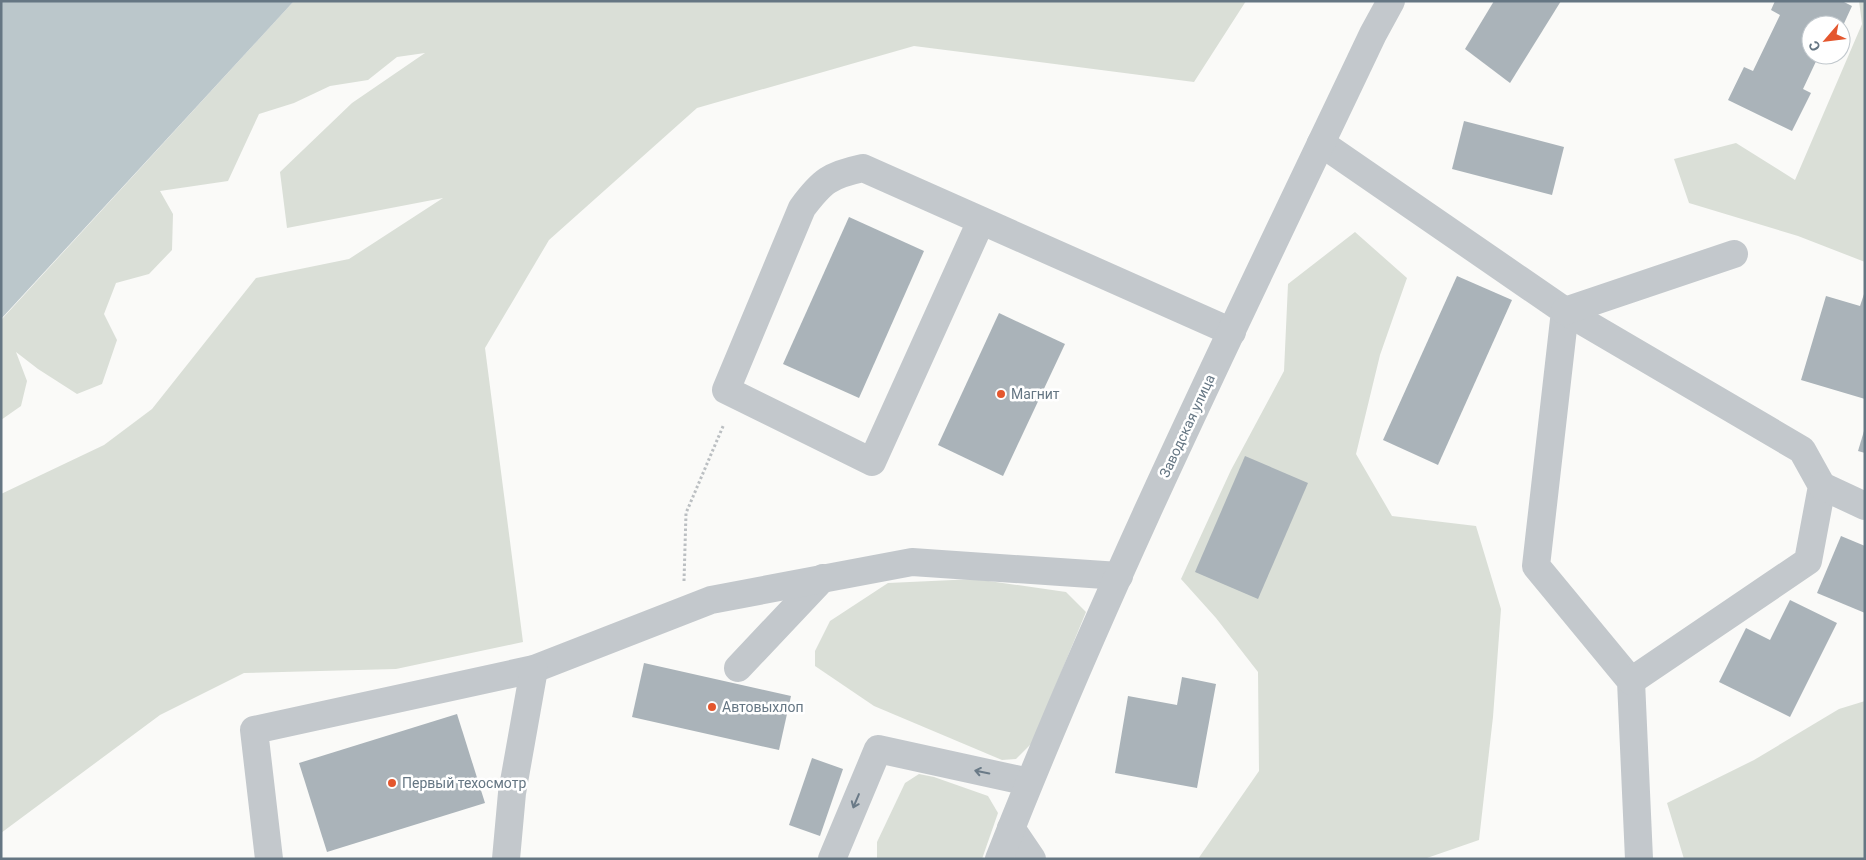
<svg xmlns="http://www.w3.org/2000/svg" width="1866" height="860" viewBox="0 0 1866 860" font-family="Roboto,sans-serif">
  <style>
    .green { fill: #dadfd7 }
    .water { fill: #bbc7cb }
    .building { fill: #aab3b9 }
    .lines { fill: none; stroke-linecap: round; stroke-linejoin: round }
    .path { stroke: #bbbfc2; stroke-width: 3; stroke-dasharray: 2.5 2.5; stroke-linecap: butt }
    .minor { stroke: #c3c8cc; stroke-width: 28 }
    .oneway { stroke: #6a7a87 }
    .poi-dot { fill: #e4572e; stroke: #fff; stroke-width: 2 }
    .labels { text-anchor: middle; dominant-baseline: central; stroke-width: 5; stroke-linejoin: round; paint-order: stroke }
    .poi-label { font-size: 14px; fill: #657683; stroke: #fff; text-anchor: start }
    .street-label { font-size: 14px; fill: #657683; stroke: #fff }
  </style>
  <rect width="100%" height="100%" fill="#fafaf8"/>
  <g class="green">
    <path d="M 294,1 L 1246,1 L 1194,82 L 914,46 L 697,108 L 549,240 L 485,348 L 523,642 L 396,669 L 244,673 L 160,715 L 1,833 L 1,494 L 104,445 L 152,409 L 256,278 L 349,259 L 443,198 L 287,228 L 280,172 L 352,103 L 425,53 L 397,57 L 368,80 L 330,86 L 294,103 L 259,114 L 228,181 L 160,191 L 173,214 L 172,250 L 149,274 L 116,283 L 104,314 L 117,340 L 102,384 L 77,394 L 38,369 L 16,352 L 27,381 L 21,406 L 1,420 L 1,320 Z"/>
    <path d="M 1859,1 L 1865,1 L 1865,262 L 1798,236 L 1689,203 L 1674,159 L 1736,143 L 1795,180 L 1862,24 Z"/>
    <path d="M 1355,232 L 1407,278 L 1380,355 L 1356,454 L 1392,516 L 1476,526 L 1501,609 L 1493,717 L 1479,840 L 1424,859 L 1198,859 L 1259,771 L 1258,672 L 1216,618 L 1181,579 L 1231,470 L 1284,371 L 1288,284 Z"/>
    <path d="M 975,579 L 1066,592 L 1086,612 L 1032,743 L 1016,759 L 1002,760 L 874,706 L 815,666 L 815,651 L 830,621 L 888,583 Z"/>
    <path d="M 1865,701 L 1865,859 L 1684,859 L 1667,803 L 1754,760 L 1839,709 Z"/>
    <path d="M 919,774 L 934,777 L 988,796 L 998,813 L 982,859 L 877,859 L 877,842 L 905,783 Z"/>
  </g>
  <path class="water" d="M 1,1 L 294,1 L 1,319 Z"/>
  <g class="building">
    <path d="M 1494,1 L 1561,1 L 1510,83 L 1465,49 Z"/>
    <path d="M 1775,1 L 1842,1 L 1852,6 L 1841,30 L 1841,25 L 1811,25 L 1811,55 L 1819,55 L 1803,89 L 1811,93 L 1792,131 L 1728,100 L 1744,67 L 1753,71 L 1780,15 L 1771,10 Z"/>
    <path d="M 1464,121 L 1564,147 L 1552,195 L 1452,169 Z"/>
    <path d="M 849,217 L 924,251 L 859,398 L 783,364 Z"/>
    <path d="M 1457,276 L 1512,300 L 1438,465 L 1383,440 Z"/>
    <path d="M 1865,291 L 1865,399 L 1801,380 L 1826,296 L 1860,306 Z"/>
    <path d="M 999,313 L 1065,344 L 1003,476 L 938,445 Z"/>
    <path d="M 1864,431 L 1865,431 L 1865,453 L 1858,451 Z"/>
    <path d="M 1245,456 L 1308,483 L 1258,599 L 1195,572 Z"/>
    <path d="M 1841,536 L 1865,546 L 1865,613 L 1817,593 Z"/>
    <path d="M 1790,600 L 1837,623 L 1790,717 L 1719,682 L 1746,628 L 1770,640 Z"/>
    <path d="M 644,663 L 791,696 L 779,750 L 632,717 Z"/>
    <path d="M 1182,677 L 1216,684 L 1197,788 L 1115,773 L 1128,696 L 1177,705 Z"/>
    <path d="M 457,714 L 485,803 L 327,852 L 299,763 Z"/>
    <path d="M 812,758 L 843,769 L 820,836 L 789,825 Z"/>
  </g>
  <g class="lines">
    <path class="path" d="M 684,581 L 686,513 L 724,424"/>
    <g class="minor">
      <path d="M 1321,143 L 1565,311 L 1536,566 L 1631,681 L 1639,859"/>
      <path d="M 981,221 L 872,462 L 726,390 L 802,208 C 822,181 830,175 863,168 L 1232,332"/>
      <path d="M 1565,311 L 1802,450 L 1822,486 L 1808,561 L 1631,681"/>
      <path d="M 1565,311 L 1734,254"/>
      <path d="M 1822,486 L 1865,506"/>
      <path d="M 738,668 L 823,578"/>
      <path d="M 1011,828 L 1032,859"/>
      <path d="M 269,859 L 254,730 L 534,669 L 711,600 L 912,562 L 1119,576"/>
      <path d="M 506,859 L 512,793 L 534,669"/>
      <path d="M 832,859 L 878,749 L 1029,782"/>
      <path d="M 999,859 C 1109,578 1244,306 1373,34 L 1391,1"/>
    </g>
  </g>
  <defs><path id="oneway-shaft" d="M-6 0H5M1.5-3L5.5 0L1.5 3" fill="none" stroke-width="1.6" stroke-linecap="round" stroke-linejoin="round" transform="scale(1.25)"/></defs>
  <g class="oneway">
    <use href="#oneway-shaft" transform="translate(982 772) rotate(-168)"/>
    <use href="#oneway-shaft" transform="translate(856 801) rotate(113)"/>
  </g>
  <g class="poi-dot">
    <circle cx="1001" cy="394" r="5"/>
    <circle cx="712" cy="707" r="5"/>
    <circle cx="392" cy="783" r="5"/>
  </g>
  <g class="labels">
    <g class="poi-label">
      <text x="1011" y="394">Магнит</text>
      <text x="722" y="707">Автовыхлоп</text>
      <text x="402" y="783">Первый техосмотр</text>
    </g>
    <g class="street-label">
      <text transform="translate(1187 426) rotate(-65)">Заводская улица</text>
    </g>
  </g>
  <rect width="1866" height="860" fill="none" stroke="#657683" stroke-width="5"/>
  <g transform="translate(1826 40) rotate(242)"><circle r="24" fill="#ffffff" stroke="#c1c8cd"/>
  <path d="M0-4L9 19L0 12L-9 19Z" fill="#e4572e"/>
  <text y="-8" font-size="14" font-weight="bold" text-anchor="middle" fill="#657683">С</text>
  </g>
</svg>
